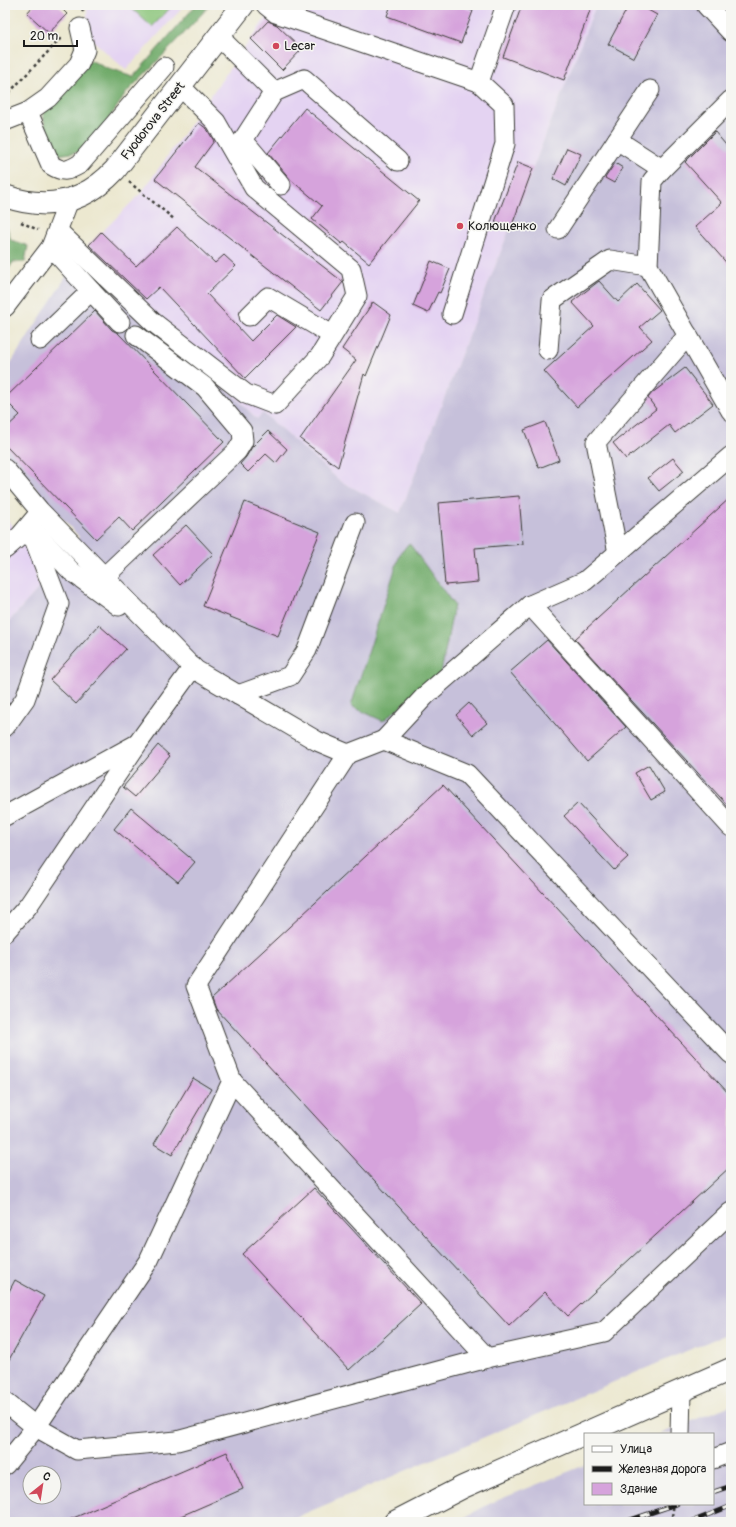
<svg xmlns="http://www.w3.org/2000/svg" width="736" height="1527" viewBox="0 0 736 1527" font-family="Pangolin,sans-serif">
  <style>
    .built { fill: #e4d3f2 }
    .industrial { fill: #c6c0da; fill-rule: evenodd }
    .green { fill: #8ac479; stroke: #53704a }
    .forest { fill: #6faa69; stroke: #466342 }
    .building { fill: #d6a3dc }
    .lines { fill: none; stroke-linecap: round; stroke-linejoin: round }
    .minor-casing { stroke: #3b3b37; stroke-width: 21 }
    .major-casing { stroke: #3b3b37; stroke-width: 24 }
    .path { stroke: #3b3b37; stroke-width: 2.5; stroke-dasharray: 3 3; stroke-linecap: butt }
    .minor { stroke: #fff; stroke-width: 19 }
    .major { stroke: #fff; stroke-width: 22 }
    .rail-casing { stroke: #1c1c1c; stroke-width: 4.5 }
    .rail { stroke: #f6f6f2; stroke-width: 3; stroke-dasharray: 9; stroke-linecap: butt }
    .poi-dot { fill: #d1495b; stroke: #f6f6f2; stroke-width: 1.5 }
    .labels { text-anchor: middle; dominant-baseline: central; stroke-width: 3; stroke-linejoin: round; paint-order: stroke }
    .poi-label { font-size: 13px; fill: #1c1c1c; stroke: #f6f6f2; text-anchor: start }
    .street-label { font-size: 13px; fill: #1c1c1c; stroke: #f6f6f2 }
  </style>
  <rect width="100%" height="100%" fill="#f6f6f2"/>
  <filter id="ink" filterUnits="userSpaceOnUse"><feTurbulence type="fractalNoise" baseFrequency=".025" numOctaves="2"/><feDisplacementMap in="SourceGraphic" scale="8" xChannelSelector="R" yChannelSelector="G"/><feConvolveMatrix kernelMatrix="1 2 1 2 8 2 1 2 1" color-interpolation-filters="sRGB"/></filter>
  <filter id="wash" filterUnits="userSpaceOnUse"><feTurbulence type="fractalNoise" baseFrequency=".012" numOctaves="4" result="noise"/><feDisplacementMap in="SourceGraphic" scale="16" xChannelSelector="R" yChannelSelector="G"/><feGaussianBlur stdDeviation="0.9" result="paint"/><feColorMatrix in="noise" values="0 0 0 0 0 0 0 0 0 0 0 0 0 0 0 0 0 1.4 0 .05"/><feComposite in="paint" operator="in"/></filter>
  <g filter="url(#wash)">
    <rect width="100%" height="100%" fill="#ece8d0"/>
    <g class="built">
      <path d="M 90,5 L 185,5 L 126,70 L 88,36 L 87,8 Z"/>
      <path d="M 275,5 L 596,5 L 400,513 L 340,481 L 263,413 L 257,419 L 87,247 L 142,192 Z"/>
      <path d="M 5,517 L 30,548 L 39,588 L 5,626 Z"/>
    </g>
    <g class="industrial">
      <path d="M 596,5 L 731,5 L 731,1332 L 285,1522 L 5,1522 L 5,626 L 57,568 L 79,537 L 5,454 L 5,372 L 77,260 L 218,380 L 257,419 L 263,413 L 340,481 L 400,513 ZM 30,1473 L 54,1473 L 54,1497 L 30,1497 Z"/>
      <path d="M 731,1405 L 731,1522 L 456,1522 L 491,1503 L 585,1465 L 585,1504 L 713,1504 L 713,1434 L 660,1434 Z"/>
    </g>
    <path class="green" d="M 128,5 L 173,5 L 152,27 Z"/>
    <g class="forest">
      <path d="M 196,5 L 210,5 L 177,41 L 127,92 L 87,151 L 49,156 L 43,113 L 90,60 L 108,69 L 133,77 Z"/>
      <path d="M 5,221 L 11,240 L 28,246 L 25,262 L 13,262 L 5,275 Z"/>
      <path d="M 409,543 L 454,605 L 441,673 L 383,721 L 351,706 L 400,554 Z"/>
    </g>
    <g id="blocks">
      <g class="building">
        <path d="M 34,5 L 58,5 L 67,14 L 49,33 L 27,13 Z"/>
        <path d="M 391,5 L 457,5 L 473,11 L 461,43 L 387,16 Z"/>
        <path d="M 522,5 L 592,5 L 564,80 L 503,57 Z"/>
        <path d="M 629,5 L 639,5 L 657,15 L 634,58 L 608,44 Z"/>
        <path d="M 268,21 L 277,25 L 302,49 L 282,70 L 251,39 Z"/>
        <path d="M 305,108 L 419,201 L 369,263 L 344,242 L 342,244 L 312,219 L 322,206 L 291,180 L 268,153 Z"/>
        <path d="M 199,123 L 207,129 L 214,141 L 195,167 L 343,282 L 321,310 L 155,179 Z"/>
        <path d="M 715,132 L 731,151 L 731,268 L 695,227 L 722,203 L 685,162 Z"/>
        <path d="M 567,148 L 581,154 L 566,186 L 553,179 Z"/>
        <path d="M 518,162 L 533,168 L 511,228 L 495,222 Z"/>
        <path d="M 615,163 L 623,168 L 614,183 L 605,178 Z"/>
        <path d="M 177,227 L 215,263 L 224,255 L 236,266 L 207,294 L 251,341 L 277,315 L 296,327 L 245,378 L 159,287 L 146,299 L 89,245 L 101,232 L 136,266 Z"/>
        <path d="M 431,261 L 450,269 L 440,293 L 438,292 L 428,313 L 413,306 Z"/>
        <path d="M 599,281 L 618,302 L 637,284 L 660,310 L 640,327 L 652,340 L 577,407 L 544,371 L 594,326 L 572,302 Z"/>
        <path d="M 373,302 L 391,315 L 366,376 L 364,374 L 338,467 L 300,439 L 356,360 L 342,349 Z"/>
        <path d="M 95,311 L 112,330 L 118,333 L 224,442 L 132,531 L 119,517 L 96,539 L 5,445 L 5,429 L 20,415 L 5,400 L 5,398 Z"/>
        <path d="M 685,368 L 713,404 L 675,433 L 669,425 L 626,459 L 613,443 L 656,409 L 648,398 L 652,393 Z"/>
        <path d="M 545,422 L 559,460 L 539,468 L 524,430 Z"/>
        <path d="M 268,431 L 287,449 L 276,463 L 266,454 L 248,472 L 240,464 L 246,457 L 252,447 Z"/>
        <path d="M 673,458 L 684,471 L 659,491 L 648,478 Z"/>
        <path d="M 519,496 L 523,544 L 475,548 L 478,582 L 445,585 L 438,503 Z"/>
        <path d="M 731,497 L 731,809 L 575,639 Z"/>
        <path d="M 245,502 L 320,532 L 278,636 L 203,606 Z"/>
        <path d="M 186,525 L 213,554 L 180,585 L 153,555 Z"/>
        <path d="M 99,625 L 126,649 L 76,704 L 50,680 Z"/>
        <path d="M 547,640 L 626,727 L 587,761 L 510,672 Z"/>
        <path d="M 469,703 L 487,723 L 473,735 L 456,715 Z"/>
        <path d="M 158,745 L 170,756 L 135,797 L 123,787 Z"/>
        <path d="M 649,765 L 665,792 L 651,800 L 635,773 Z"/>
        <path d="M 443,785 L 731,1096 L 731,1166 L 568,1316 L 545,1292 L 509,1326 L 216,1009 L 212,998 Z"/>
        <path d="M 578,803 L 628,857 L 614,870 L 564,816 Z"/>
        <path d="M 131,808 L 195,862 L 178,882 L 114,829 Z"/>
        <path d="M 193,1078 L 211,1089 L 172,1155 L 154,1144 Z"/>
        <path d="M 314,1188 L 421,1304 L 349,1370 L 242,1254 Z"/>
        <path d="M 15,1280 L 44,1296 L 5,1367 L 5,1299 Z"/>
        <path d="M 227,1452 L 243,1489 L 167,1522 L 64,1522 Z"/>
      </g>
    </g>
  </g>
  <g filter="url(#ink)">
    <use href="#blocks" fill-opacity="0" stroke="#3b3b37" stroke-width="1"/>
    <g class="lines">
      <defs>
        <g id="minor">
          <path d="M 266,5 L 276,13 L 479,82"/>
          <path d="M 706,5 L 731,32"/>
          <path d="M 219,37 L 274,92 L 304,79 L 398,161"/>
          <path d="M 274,92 L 243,140 L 281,185"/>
          <path d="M 731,100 L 662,169 L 652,181 L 648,266 L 731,411"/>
          <path d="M 28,112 L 51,165 C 64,173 68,171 80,164 L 164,67"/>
          <path d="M 5,121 L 28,112 L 48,98 L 79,64 L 85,50 L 80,28"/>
          <path d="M 617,140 L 662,169"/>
          <path d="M 558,229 L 650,90"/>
          <path d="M 58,231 L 153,322 L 246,394 L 275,405 L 320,356 L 357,296 L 351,269 L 254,188 L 216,122 L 180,86"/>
          <path d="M 91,291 L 120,322"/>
          <path d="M 5,307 L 51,247 L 69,200"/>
          <path d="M 452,314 L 505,144 L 504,105 L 479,82 L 506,5"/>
          <path d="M 249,316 L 268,297 L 332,335"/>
          <path d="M 40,340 L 91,291 L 51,247"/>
          <path d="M 548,350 L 552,300 L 610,260 L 648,266"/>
          <path d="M 5,469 L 40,511 L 194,669 L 317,741 L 348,754 L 384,740 L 467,774 L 731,1054"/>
          <path d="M 36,533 L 71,571 L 119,606"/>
          <path d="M 5,549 L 20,536 L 36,517"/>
          <path d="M 618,553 L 596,442 L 688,335"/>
          <path d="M 104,577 L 237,451 L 243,441 L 242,431 L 205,387 L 136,335"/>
          <path d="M 530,605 L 731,827"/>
          <path d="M 238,695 L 290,676 L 307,650 L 355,523"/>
          <path d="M 5,727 L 25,699 L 59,604 L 29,526"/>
          <path d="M 384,740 L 426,695 L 530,605 L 585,581 L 731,456"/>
          <path d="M 5,816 L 135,745"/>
          <path d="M 5,932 L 28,906 L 138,743 L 193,667"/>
          <path d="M 232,1081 L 196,986 L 348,754"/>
          <path d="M 5,1402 L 36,1427 L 77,1450 L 177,1441 L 487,1358 L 604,1332 L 731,1212"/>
          <path d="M 680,1434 L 681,1391"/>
          <path d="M 713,1459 L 731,1452"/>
          <path d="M 5,1465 L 36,1427 L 149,1260 L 232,1081 L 487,1358"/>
        </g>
        <g id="major">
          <path d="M 5,196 C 47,211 84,203 115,170 L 243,5"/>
          <path d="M 395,1522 L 463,1487 L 731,1369"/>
        </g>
      </defs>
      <use href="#minor" class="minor-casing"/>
      <use href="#major" class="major-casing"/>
      <g class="path">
        <path d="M 82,12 L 86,5"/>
        <path d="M 5,97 L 63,36"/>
        <path d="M 129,182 L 175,220"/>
        <path d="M 21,222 L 38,230"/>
        <path d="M 671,1522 L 674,1504"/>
      </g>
      <use href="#minor" class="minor"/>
      <use href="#major" class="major"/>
      <defs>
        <g id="rail">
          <path d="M 713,1492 L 731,1486"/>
          <path d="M 624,1522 L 677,1504"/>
          <path d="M 690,1522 L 731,1506"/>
          <path d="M 729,1522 L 731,1521"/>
        </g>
      </defs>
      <use href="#rail" class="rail-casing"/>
      <use href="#rail" class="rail"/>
    </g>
  </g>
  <g class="poi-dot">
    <circle cx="276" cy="46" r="4"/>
    <circle cx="460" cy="226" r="4"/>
  </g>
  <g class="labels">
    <g class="poi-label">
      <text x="284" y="46">Lecar</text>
      <text x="468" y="226">Колющенко</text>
    </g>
    <g class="street-label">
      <text transform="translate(153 121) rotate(-52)">Fyodorova Street</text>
    </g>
  </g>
  <rect width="736" height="1527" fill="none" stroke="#f6f6f2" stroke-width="20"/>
  <rect x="584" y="1433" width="130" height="72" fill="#f6f6f2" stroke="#9f9f9c"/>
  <rect x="592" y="1446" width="20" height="6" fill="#ffffff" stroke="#9f9f9c"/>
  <text x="620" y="1453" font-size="12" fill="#1c1c1c">Улица</text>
  <rect x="592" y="1466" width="20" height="6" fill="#1c1c1c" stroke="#9f9f9c"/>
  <text x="620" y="1473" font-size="12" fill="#1c1c1c">Железная дорога</text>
  <rect x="592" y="1483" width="20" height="12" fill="#d6a3dc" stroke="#9f9f9c"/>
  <text x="620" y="1493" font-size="12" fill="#1c1c1c">Здание</text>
  <g transform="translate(42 1485) rotate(30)"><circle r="19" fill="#f6f6f2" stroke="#9f9f9c"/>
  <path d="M0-3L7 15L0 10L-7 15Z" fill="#d1495b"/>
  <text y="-6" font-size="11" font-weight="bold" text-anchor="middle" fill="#1c1c1c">С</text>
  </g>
  <path d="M24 40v6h53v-6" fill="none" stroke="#1c1c1c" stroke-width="2"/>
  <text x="30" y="40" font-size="12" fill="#1c1c1c" stroke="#f6f6f2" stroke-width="3" paint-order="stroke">20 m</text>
</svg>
